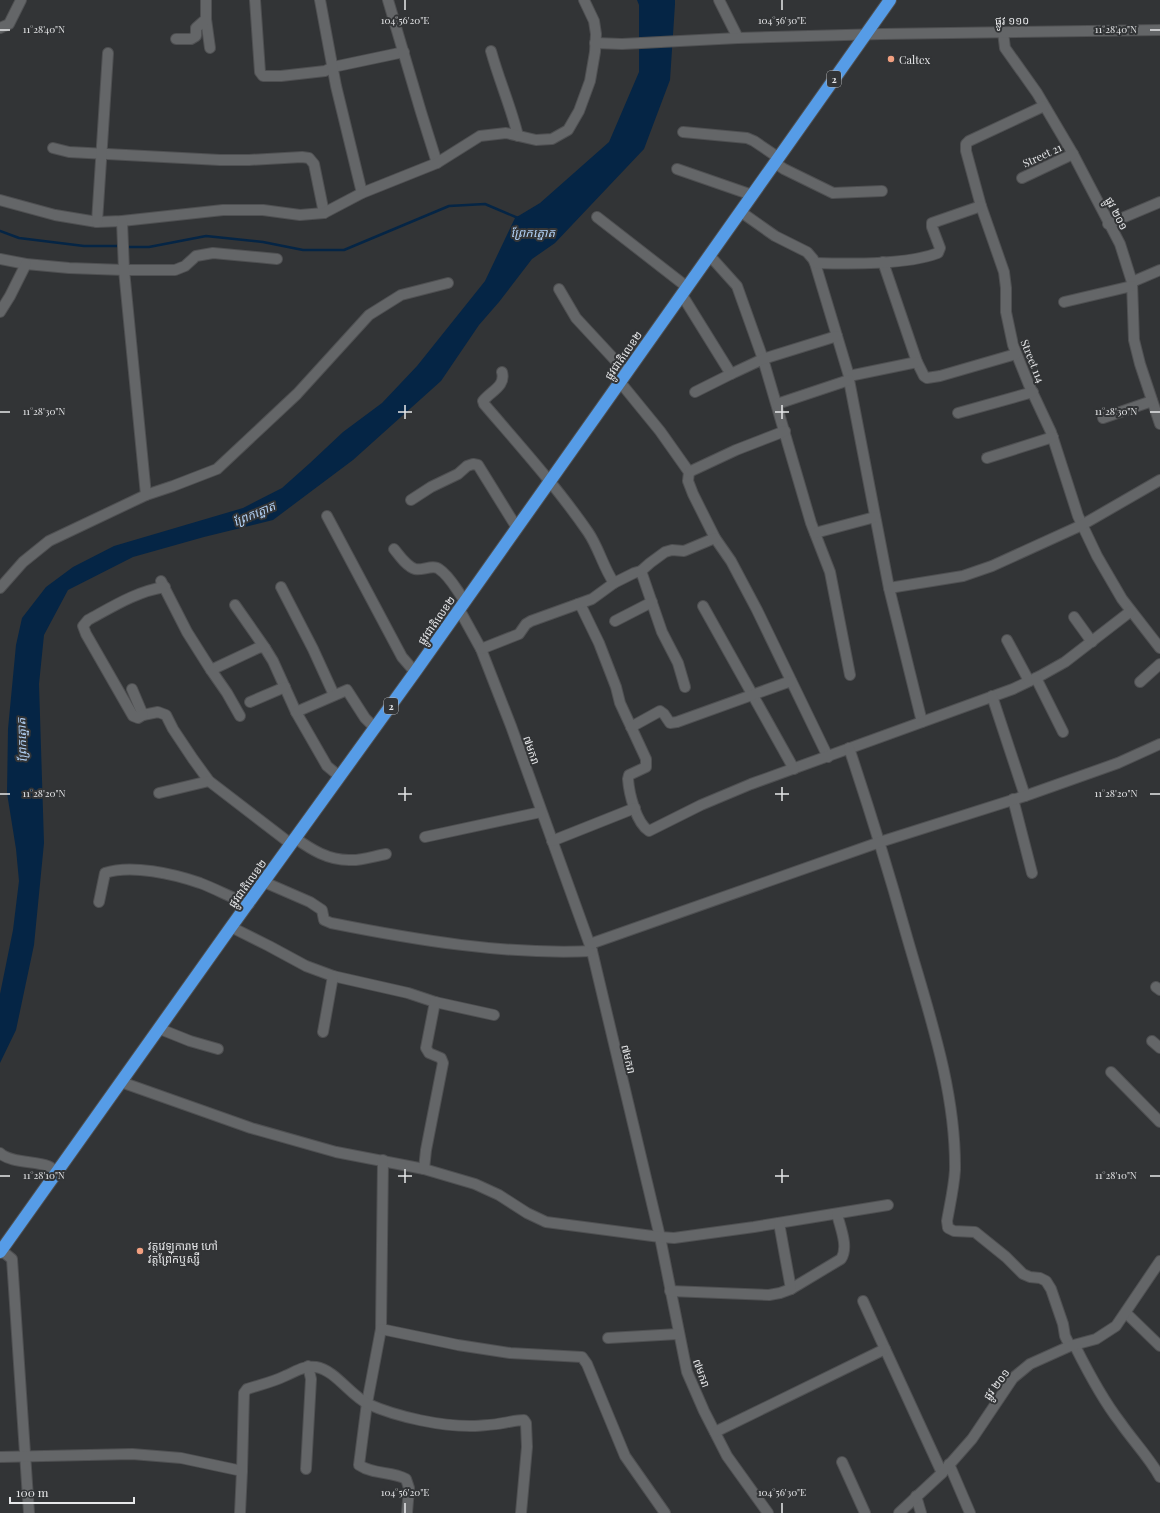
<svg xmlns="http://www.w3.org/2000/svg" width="1160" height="1513" viewBox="0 0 1160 1513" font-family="'Playfair Display','Noto Sans Khmer',serif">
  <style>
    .water { fill: #052545 }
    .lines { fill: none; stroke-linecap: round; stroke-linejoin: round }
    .stream { stroke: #052545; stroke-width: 2.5 }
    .minor-casing { stroke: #4f5052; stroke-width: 12 }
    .highway-casing { stroke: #4f5052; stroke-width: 14 }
    .minor { stroke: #646668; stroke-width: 10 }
    .highway { stroke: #569ce7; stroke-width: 12 }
    .ticks { fill: none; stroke: #e6e7e9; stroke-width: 1.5 }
    .poi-dot { fill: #f2a080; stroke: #323436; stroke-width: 1.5 }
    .labels { text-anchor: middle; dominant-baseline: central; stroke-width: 4; stroke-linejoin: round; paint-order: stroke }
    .shield { fill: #323436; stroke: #b0b1b3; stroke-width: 1 }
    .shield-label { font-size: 10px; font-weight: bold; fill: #e6e7e9 }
    .street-label { font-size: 11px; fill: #e6e7e9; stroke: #323436 }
    .poi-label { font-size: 11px; fill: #e6e7e9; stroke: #323436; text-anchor: start }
    .water-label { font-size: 12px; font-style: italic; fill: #b0cff3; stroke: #323436 }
    .ticks-label { font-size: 10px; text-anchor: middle; fill: #e6e7e9; stroke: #323436; stroke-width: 4; stroke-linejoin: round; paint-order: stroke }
  </style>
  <rect width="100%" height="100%" fill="#323436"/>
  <path class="water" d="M 637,0 L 675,0 L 675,4 L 670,80 L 644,149 L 555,243 L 532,259 L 499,302 L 479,325 L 441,381 L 353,460 L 273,520 L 204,537 L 133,557 L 68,590 L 44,635 L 39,684 L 44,843 L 34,945 L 16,1030 L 0,1063 L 0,994 L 13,930 L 19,881 L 16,849 L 7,793 L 8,729 L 16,645 L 22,618 L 46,587 L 73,567 L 114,546 L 243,508 L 282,488 L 310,463 L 343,432 L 382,403 L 417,366 L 485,281 L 515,218 L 540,203 L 609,142 L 639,72 L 639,5 Z"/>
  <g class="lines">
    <g class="stream">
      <path d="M 0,231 L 19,238 L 84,246 L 120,246"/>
      <path d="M 125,247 L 149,247 L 206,236 L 263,242 L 303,250 L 344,250 L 449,206 L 485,204 L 518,218"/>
    </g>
    <defs>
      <g id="minor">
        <path d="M 255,0 L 260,72 L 263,76 L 281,76 L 325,71 L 333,67 L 404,52"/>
        <path d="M 320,0 L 336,86 L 362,193"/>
        <path d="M 388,0 L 421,112 L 437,163"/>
        <path d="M 719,0 L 738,38"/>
        <path d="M 206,19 L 210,48"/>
        <path d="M 0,28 L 9,24 L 21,0"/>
        <path d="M 1003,32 L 1005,48 L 1037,93 L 1073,154 L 1120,244 L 1132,282 L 1134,340 L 1140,364 L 1160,424"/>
        <path d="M 176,39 L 191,39 L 196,36 L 196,28 L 206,19 L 206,0"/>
        <path d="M 595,43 L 622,44 L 738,38 L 882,34 L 1160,30"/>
        <path d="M 491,51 C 499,80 511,107 518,136"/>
        <path d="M 1044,106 L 969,141 L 966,144 L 966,151 L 981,206 L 1004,272 L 1006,288 L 1006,312 L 1013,345 L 1029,385 L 1051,432 L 1078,516 L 1097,556 L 1122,599 L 1160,648"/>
        <path d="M 683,132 L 747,138 L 754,141 L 779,158"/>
        <path d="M 53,148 L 69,152 L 220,160 L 249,160 L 302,157 L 309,158 L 314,164 L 324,213"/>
        <path d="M 775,163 L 784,169 L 833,193 L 882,191"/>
        <path d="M 677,169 L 752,195"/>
        <path d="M 1022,178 L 1073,154"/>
        <path d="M 0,200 L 55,215 L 97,222 L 122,221 L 223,210 L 263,210 L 300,215 L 324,213 L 362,193 L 437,163 L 480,136 L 506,133 L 536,140 L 552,139 L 568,130 L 579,111 L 590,81 L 595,52 L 596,34 L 594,21 L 584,0"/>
        <path d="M 741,212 L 775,236 L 807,252 L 813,259 L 815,263 L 849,376 L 849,380 L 889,588 L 922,722"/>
        <path d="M 597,217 L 687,287"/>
        <path d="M 97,222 L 108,53"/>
        <path d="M 1108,224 L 1160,202"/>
        <path d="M 710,256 L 737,286 L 763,359 L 811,523 L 830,572 L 850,675"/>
        <path d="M 0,259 L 26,264 L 69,268 L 124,270 L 175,270 L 185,266 L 196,256 L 213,253 L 277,259"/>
        <path d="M 883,262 L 917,362 L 924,376 L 927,378 L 940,376 L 1016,354"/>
        <path d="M 815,263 C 850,264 906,265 938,253 L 940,248 L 932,227 L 932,223 L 981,206"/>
        <path d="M 1132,282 L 1160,270"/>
        <path d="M 559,289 L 576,318 L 627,373"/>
        <path d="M 682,295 L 731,374"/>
        <path d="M 1064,302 L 1132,286"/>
        <path d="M 0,312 L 10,296 L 26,264"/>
        <path d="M 502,372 C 506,386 491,391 483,401 L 484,404 C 520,446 557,487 588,532 C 599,548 603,567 614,583"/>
        <path d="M 849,376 L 917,362"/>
        <path d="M 620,382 L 660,431 L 689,472 L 688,481 L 693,494 L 715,538 L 731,561 L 757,610 L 828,757"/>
        <path d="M 695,392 L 731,374 L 763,359 L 837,336"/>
        <path d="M 777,404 L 849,380"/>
        <path d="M 958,413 L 1033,392"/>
        <path d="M 1103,418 L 1152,401"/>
        <path d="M 987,458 L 1053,437"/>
        <path d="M 689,472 L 736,450 L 785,431"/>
        <path d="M 146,495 L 173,486 L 217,469 L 297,394 L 369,315 L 401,295 L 448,283"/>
        <path d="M 411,500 L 431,487 L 458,474 L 467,466 L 473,464 L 478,465 L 517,528"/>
        <path d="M 327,516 L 402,657 L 415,672"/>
        <path d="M 815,533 L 875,517"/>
        <path d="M 394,549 C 399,555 406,566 415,569 C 422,571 433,564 439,569 C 450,576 457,591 465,601"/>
        <path d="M 641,571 L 662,632 L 678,663 L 685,687"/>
        <path d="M 161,581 L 187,632 L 211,670 L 260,647 L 265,648 L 273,661 L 296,712 L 327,766 L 339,776"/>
        <path d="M 281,587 L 313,649 L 334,695"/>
        <path d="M 0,588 L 23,562 L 49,541 L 146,495 L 124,270 L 122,221"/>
        <path d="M 889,588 L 963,576 L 992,566 L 1082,525 L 1160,480"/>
        <path d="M 578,604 L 582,608 L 599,643 L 616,687 L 620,703 L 646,759 L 646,767 L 629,775 L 628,779 C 629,793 636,823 649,831 L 701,805 L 751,784 L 1013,689 L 1040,676 L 1065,662 L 1131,611"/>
        <path d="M 235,605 L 265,648"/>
        <path d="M 703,606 L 794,769"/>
        <path d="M 459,609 L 481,649 L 511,726 L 592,951 L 660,1237 L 687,1372 L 704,1411 L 727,1456 L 768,1513"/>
        <path d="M 1074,617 L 1092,642"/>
        <path d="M 615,621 L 652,602"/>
        <path d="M 1007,640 L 1029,681"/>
        <path d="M 481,649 L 519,634 L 526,624 L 531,621 L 592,599 L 614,583 L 634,573 L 641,571 L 650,563 L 665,552 L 672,550 L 684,551 L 715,538"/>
        <path d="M 211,670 L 227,693 L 240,716"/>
        <path d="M 1036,678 L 1063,732"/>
        <path d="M 1140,682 L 1160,664"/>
        <path d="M 132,689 L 143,715 L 158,712 L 166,715 L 173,729 L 193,759 L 209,781 L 291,844"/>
        <path d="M 992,696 L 1025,796"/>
        <path d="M 250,702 L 285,687"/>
        <path d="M 296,712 L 347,690 L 365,718 L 375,728"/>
        <path d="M 143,715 L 138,718 L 133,716 L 86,634 L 83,626 L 88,620 C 112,607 137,591 165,587"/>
        <path d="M 631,727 L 660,711 L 664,714 L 670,723 L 677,722 L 791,681"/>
        <path d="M 849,748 C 869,808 888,869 905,930 C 927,1008 956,1088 955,1170 C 954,1187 950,1204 947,1221 L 948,1228 L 954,1231 L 975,1232 L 1006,1257 L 1023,1274 L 1030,1277 L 1040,1278 L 1046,1281 L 1051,1289 L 1063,1324 L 1065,1336 L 1070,1346"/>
        <path d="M 159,793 L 209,781"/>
        <path d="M 1013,799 L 1032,873"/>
        <path d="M 425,837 L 541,812"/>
        <path d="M 295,838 C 312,850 328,860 349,860 C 361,861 374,856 386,854"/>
        <path d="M 552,841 L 635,808"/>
        <path d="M 264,882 L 310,902 L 322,910 L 324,920 L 331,923 C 416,940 505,955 592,951"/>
        <path d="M 99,902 L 105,873 C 131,864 174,874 200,883 C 216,889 232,898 249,904"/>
        <path d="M 231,927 L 269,946 L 306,966 L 333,976 L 408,993 L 435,1002 L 494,1015"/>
        <path d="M 590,944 L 880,842 L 1025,796 L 1118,763 L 1160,744"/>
        <path d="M 1156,987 L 1160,990"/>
        <path d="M 160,1029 L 190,1041 L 218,1049"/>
        <path d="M 323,1032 L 333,976"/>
        <path d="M 1152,1041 L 1160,1048"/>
        <path d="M 1111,1072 L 1160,1122"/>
        <path d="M 121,1082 L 251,1128 L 336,1152 L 424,1169 L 475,1184 L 499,1195 L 527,1213 L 546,1222 L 660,1237 L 674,1238 L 754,1227 L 888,1205"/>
        <path d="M 0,1153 C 10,1163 35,1161 48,1166 C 51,1167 54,1170 56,1171"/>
        <path d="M 383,1160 L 381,1329 L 367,1403 L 359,1465 C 374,1475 391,1471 406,1479 L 409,1488 L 407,1513"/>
        <path d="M 424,1169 L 426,1150 L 443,1063 L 441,1058 L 429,1053 L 426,1048 L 435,1002"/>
        <path d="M 1,1250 L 12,1259 L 29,1513"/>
        <path d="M 791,1289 L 841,1259 C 849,1247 840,1227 837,1214"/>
        <path d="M 670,1291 L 769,1295 L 780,1293 L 791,1289 L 779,1223"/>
        <path d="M 863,1301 L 942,1473"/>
        <path d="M 1126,1313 L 1160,1346"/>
        <path d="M 381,1329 L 458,1345 L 510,1353 L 582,1357 L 587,1364 L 625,1456 L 665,1513"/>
        <path d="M 608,1338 L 678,1334"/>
        <path d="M 1075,1346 C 1088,1372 1102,1399 1120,1422 C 1133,1441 1149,1457 1160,1477"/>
        <path d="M 715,1432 L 885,1349"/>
        <path d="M 0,1457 L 132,1454 L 181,1458 L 242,1471"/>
        <path d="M 842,1462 L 865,1513"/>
        <path d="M 949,1464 L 970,1513"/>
        <path d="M 306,1469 L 311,1379 L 308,1366"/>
        <path d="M 916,1496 L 921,1513"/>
        <path d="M 240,1513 L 242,1471 L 244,1393 L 247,1389 C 259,1385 273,1382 285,1376 C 295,1372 304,1365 316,1367 C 335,1370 350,1395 368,1404 C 397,1417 443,1427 475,1426 C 484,1425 494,1425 503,1423 C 510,1422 516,1420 524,1420 L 526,1423 L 527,1447 L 521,1513"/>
        <path d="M 899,1513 L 942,1473 L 972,1439 L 1013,1378 L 1030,1364 L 1070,1346 L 1096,1339 L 1116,1326 L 1160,1261"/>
      </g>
      <path id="highway" d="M 0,1252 L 231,927 L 415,672 L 890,0"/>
    </defs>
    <use href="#minor" class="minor-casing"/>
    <use href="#highway" class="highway-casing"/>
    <use href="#minor" class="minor"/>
    <use href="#highway" class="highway"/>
  </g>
  <path class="ticks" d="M 405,0 L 405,10M 782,0 L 782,10M 0,30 L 10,30M 1150,30 L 1160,30M 405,405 L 405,419M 782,405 L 782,419M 0,412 L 10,412M 398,412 L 412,412M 775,412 L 789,412M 1150,412 L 1160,412M 405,787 L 405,801M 782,787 L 782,801M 0,794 L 10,794M 398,794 L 412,794M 775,794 L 789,794M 1150,794 L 1160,794M 405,1169 L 405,1183M 782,1169 L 782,1183M 0,1176 L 10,1176M 398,1176 L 412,1176M 775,1176 L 789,1176M 1150,1176 L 1160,1176M 405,1503 L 405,1513M 782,1503 L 782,1513"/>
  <g class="poi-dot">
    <circle cx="891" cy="59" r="4"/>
    <circle cx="140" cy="1251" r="4"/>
  </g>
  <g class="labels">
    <g class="shield">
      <rect x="827" y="71" width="14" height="16" rx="3"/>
      <rect x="384" y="698" width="14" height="16" rx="3"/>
    </g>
    <g class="shield-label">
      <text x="834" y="79">2</text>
      <text x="391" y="706">2</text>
    </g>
    <g class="street-label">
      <text transform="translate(1012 20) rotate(-1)">ផ្លូវ ១១០</text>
      <text transform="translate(1042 155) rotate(-25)">Street 21</text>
      <text transform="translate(1117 213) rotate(62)">ផ្លូវ ២០១</text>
      <text transform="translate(623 355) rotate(-55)">ផ្លូវជាតិលេខ២</text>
      <text transform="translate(1033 361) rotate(68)">Street 114</text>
      <text transform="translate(436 620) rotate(-55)">ផ្លូវជាតិលេខ២</text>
      <text transform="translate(532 750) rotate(71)">៧មករា</text>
      <text transform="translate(247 883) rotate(-54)">ផ្លូវជាតិលេខ២</text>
      <text transform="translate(629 1059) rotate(77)">៧មករា</text>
      <text transform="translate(702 1373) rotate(70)">៧មករា</text>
      <text transform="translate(996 1384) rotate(-53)">ផ្លូវ ២០១</text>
    </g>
    <g class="poi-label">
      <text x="899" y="59">Caltex</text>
      <text x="148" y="1245">វត្តវេឡុការាម ហៅ<tspan x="148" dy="13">វត្តព្រែកឬស្សី</tspan></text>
    </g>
    <g class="water-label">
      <text x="533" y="232">ព្រែកត្នោត</text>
      <text transform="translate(254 513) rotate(-23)">ព្រែកត្នោត</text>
      <text transform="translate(21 740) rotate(-92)">ព្រែកត្នោត</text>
    </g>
  </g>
  <g class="ticks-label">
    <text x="405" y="24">104°56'20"E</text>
    <text x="782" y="24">104°56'30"E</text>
    <text x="44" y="33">11°28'40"N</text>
    <text x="1116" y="33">11°28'40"N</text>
    <text x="44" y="415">11°28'30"N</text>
    <text x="1116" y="415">11°28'30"N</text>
    <text x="44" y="797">11°28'20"N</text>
    <text x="1116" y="797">11°28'20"N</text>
    <text x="44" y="1179">11°28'10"N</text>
    <text x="1116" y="1179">11°28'10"N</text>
    <text x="405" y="1496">104°56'20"E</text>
    <text x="782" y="1496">104°56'30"E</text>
  </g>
  <path d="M10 1497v6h124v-6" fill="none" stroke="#e6e7e9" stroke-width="2"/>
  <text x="16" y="1497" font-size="12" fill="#e6e7e9" stroke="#323436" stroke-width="3" paint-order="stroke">100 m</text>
</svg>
